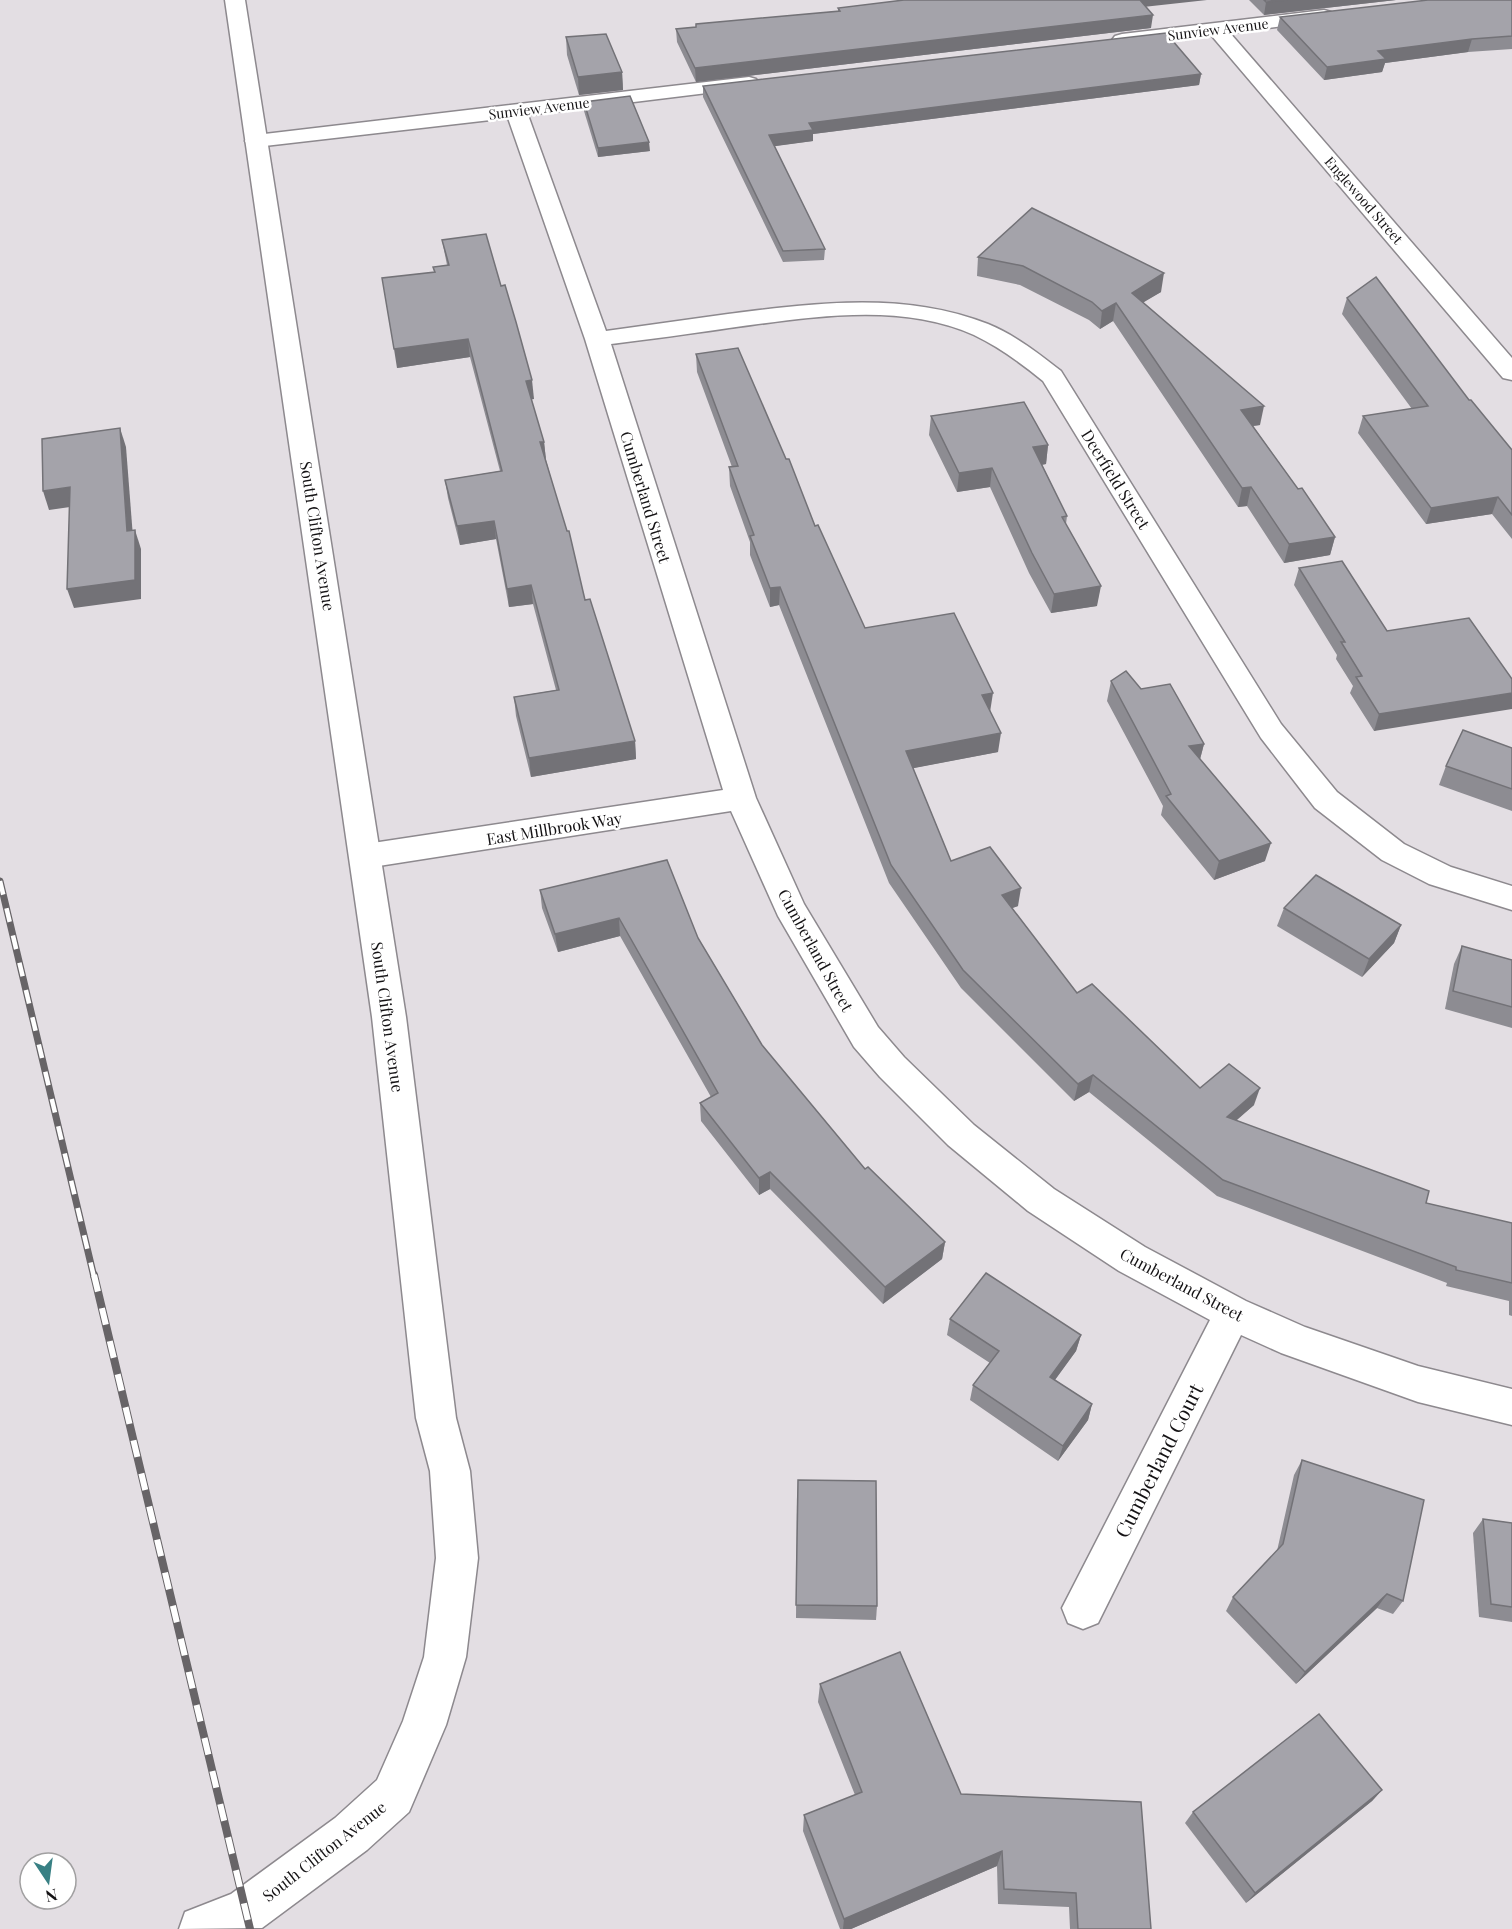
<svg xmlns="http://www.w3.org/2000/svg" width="1512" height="1929" viewBox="0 0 1512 1929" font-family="'Playfair Display',serif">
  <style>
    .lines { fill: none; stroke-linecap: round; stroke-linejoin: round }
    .minor-casing { stroke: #8d898e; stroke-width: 3 }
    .tertiary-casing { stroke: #8d898e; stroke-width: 3 }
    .minor { fill: #fff; fill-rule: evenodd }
    .tertiary { fill: #fff; fill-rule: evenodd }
    .rail-far1-casing { stroke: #676467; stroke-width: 7 }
    .rail-casing { stroke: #676467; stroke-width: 8 }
    .rail-far1 { stroke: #fff; stroke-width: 4.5; stroke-dasharray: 14; stroke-linecap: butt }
    .rail { stroke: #fff; stroke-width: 6; stroke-dasharray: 17; stroke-linecap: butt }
    .wall { fill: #8d8c92 }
    .shaded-wall { fill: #737277 }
    .building { fill: #a4a3aa; stroke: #737277; stroke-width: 1.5 }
    .labels { text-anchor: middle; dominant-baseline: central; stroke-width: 5; stroke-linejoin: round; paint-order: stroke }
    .far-street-label { font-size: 14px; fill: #141214; stroke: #fff }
    .street-label { font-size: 16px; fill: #141214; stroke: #fff }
    .near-street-label { font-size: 20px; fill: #141214; stroke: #fff }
  </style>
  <rect width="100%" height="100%" fill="#e3dee3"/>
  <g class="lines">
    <defs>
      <g id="minor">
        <path d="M 1324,10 L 1331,12 L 1334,16 L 1331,20 L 1230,33 L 1512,358 L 1512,380 L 1503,378 L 1211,35 L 1122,46 L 1115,44 L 1112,40 L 1115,36 L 1122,34 Z"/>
        <path d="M 749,77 L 756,79 L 759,83 L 756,87 L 528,115 L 606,331 C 647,325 687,320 728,314 C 815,303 904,291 988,324 C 1015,335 1038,353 1061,371 L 1281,724 L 1337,792 L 1404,844 L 1451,867 L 1512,886 L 1512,910 L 1429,884 L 1382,860 L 1315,808 L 1261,738 L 1043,381 C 1021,363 999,347 974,335 C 899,301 807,318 729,328 C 690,334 650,339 611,344 L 756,798 L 804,904 L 878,1027 L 904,1057 L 974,1125 L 1054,1189 L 1145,1247 L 1246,1301 L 1305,1327 L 1418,1366 L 1512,1389 L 1512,1425 L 1418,1402 L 1281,1353 L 1241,1335 L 1098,1623 L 1083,1629 L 1068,1623 L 1062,1608 L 1210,1320 L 1119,1271 L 1028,1211 L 948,1145 L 880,1077 L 854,1047 L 778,916 L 731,811 L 366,868 L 355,864 L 350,856 L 355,848 L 366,844 L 723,790 L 585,339 L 508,118 L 256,147 L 248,146 L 245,141 L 248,136 L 256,135 Z"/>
      </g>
      <path id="tertiary" d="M 225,0 L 245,0 L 406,1017 L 456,1418 L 470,1471 L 478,1558 L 466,1657 L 446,1725 L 409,1812 L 367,1850 L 262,1928 L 179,1929 L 185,1912 L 231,1894 L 335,1818 L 377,1780 L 403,1721 L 424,1657 L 436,1558 L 430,1471 L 416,1418 L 372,1017 Z"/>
    </defs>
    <use href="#minor" class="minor-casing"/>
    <use href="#tertiary" class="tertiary-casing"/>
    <use href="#minor" class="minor"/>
    <use href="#tertiary" class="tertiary"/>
    <defs>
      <path id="rail-far1" d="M 0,881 L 94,1277"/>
      <path id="rail" d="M 94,1275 L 250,1929"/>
    </defs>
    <use href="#rail-far1" class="rail-far1-casing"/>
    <use href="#rail" class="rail-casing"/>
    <use href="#rail-far1" class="rail-far1"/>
    <use href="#rail" class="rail"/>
  </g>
  <g class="wall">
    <path d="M 1249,0 L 1396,0 L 1264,15 Z"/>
    <path d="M 1512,0 L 1512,49 L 1468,52 L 1385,63 L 1382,72 L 1324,80 L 1277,30 L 1280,17 Z"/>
    <path d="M 1146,7 L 1151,28 L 696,82 L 677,42 L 676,29 L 838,11 L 838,8 Z"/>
    <path d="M 566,37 L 622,72 L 623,90 L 579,95 L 567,55 Z"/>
    <path d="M 1201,74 L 1199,85 L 813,134 L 813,141 L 774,146 L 825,249 L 824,260 L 783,262 L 703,97 L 703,86 Z"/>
    <path d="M 584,102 L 650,151 L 598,157 L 584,111 Z"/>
    <path d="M 442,240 L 534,399 L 531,399 L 544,442 L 546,460 L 585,600 L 635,741 L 636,759 L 531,777 L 516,716 L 514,697 L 556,690 L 533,604 L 509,607 L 496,539 L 460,545 L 448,498 L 445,480 L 500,471 L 470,357 L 397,368 L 434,272 L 433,267 L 447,265 Z"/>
    <path d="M 978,257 L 1161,292 L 1143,302 L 1260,425 L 1253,426 L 1298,489 L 1335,537 L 1330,555 L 1284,563 L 1247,506 L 1238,507 L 1113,321 L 1100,329 L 1089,320 L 1020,285 L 977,276 Z"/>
    <path d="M 1347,298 L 1469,400 L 1512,450 L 1512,539 L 1492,514 L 1426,524 L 1358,433 L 1363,416 L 1412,409 L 1342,314 Z"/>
    <path d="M 696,354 L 815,526 L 865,628 L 990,712 L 998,752 L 913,768 L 951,861 L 1018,906 L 1012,908 L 1077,993 L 1200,1088 L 1254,1105 L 1236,1120 L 1426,1203 L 1512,1223 L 1512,1316 L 1509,1315 L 1509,1301 L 1446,1286 L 1447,1283 L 1217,1196 L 1089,1092 L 1074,1101 L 961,988 L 889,883 L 779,605 L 770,607 L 750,555 L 750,542 L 730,486 L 729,467 L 732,467 L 697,372 Z"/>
    <path d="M 931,416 L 1048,445 L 1046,464 L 1042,465 L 1067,516 L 1066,524 L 1097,606 L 1051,613 L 1029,573 L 990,487 L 957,492 L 929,435 Z"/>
    <path d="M 1299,568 L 1387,631 L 1512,679 L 1374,731 L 1350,693 L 1353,686 L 1336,659 L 1337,655 L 1294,585 Z"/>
    <path d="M 1111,681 L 1141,689 L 1204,744 L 1200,759 L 1265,861 L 1214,880 L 1161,815 L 1163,806 L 1107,701 Z"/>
    <path d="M 1512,748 L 1512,811 L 1439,785 L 1446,766 Z"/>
    <path d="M 540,890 L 698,938 L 762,1045 L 865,1169 L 945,1242 L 942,1259 L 883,1304 L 770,1189 L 759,1195 L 701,1121 L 700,1103 L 711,1097 L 620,936 L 558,952 L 542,908 Z"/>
    <path d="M 1284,908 L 1401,925 L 1394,943 L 1362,977 L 1277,926 Z"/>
    <path d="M 1462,946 L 1512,960 L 1512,1028 L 1445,1009 L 1454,964 Z"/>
    <path d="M 950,1319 L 1081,1335 L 1076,1351 L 1055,1380 L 1092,1404 L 1088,1420 L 1058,1461 L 970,1400 L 973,1385 L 990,1363 L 947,1335 Z"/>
    <path d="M 1302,1460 L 1403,1601 L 1393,1614 L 1377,1608 L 1296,1684 L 1226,1611 L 1233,1597 L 1277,1551 L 1294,1475 Z"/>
    <path d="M 797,1495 L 877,1606 L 876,1620 L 796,1618 Z"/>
    <path d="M 1483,1519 L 1512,1523 L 1512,1622 L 1479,1617 L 1473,1533 Z"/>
    <path d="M 820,1684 L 961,1794 L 1151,1929 L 1070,1929 L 1069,1907 L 998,1904 L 997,1866 L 851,1929 L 840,1929 L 803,1831 L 804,1815 L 855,1795 L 818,1702 Z"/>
    <path d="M 1382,1790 L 1372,1801 L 1246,1903 L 1185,1823 L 1193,1812 Z"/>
  </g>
  <g class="shaded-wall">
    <path d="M 1135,0 L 1207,0 L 1134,8 Z"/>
    <path d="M 1287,0 L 1396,0 L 1264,15 L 1266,2 Z"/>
    <path d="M 1153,15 L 1151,28 L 696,82 L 695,68 Z"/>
    <path d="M 1472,39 L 1468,52 L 1385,63 L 1382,72 L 1324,80 L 1327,67 L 1378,51 Z"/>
    <path d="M 622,72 L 623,90 L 579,95 L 578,77 Z"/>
    <path d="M 1201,74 L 1199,85 L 813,134 L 813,141 L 769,147 L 769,135 L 809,123 Z"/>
    <path d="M 649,142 L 650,151 L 598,157 L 598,148 Z"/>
    <path d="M 1164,273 L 1161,292 L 1129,311 L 1132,293 Z"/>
    <path d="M 1116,303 L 1113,321 L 1100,329 L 1102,311 Z"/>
    <path d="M 468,339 L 470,357 L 397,368 L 394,349 Z"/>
    <path d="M 532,380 L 534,399 L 528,400 L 526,381 Z"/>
    <path d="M 1264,406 L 1260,425 L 1237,428 L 1241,410 Z"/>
    <path d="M 120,428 L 126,447 L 134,550 L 127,531 Z"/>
    <path d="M 540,442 L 544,442 L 546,460 Z"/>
    <path d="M 1048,445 L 1046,464 L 1031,466 L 1033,447 Z"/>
    <path d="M 992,468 L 990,487 L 957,492 L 959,473 Z"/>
    <path d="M 70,487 L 77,506 L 49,510 L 43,491 Z"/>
    <path d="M 1251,487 L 1247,506 L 1238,507 L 1242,488 Z"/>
    <path d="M 1498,497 L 1492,514 L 1426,524 L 1431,508 Z"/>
    <path d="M 494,521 L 496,539 L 460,545 L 457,526 Z"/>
    <path d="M 135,530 L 141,549 L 141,599 L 74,608 L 67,589 Z"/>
    <path d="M 1335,537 L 1330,555 L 1284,563 L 1289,544 Z"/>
    <path d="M 531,585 L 533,604 L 509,607 L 507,589 Z"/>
    <path d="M 1101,586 L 1097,606 L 1051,613 L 1054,594 Z"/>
    <path d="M 780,587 L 779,605 L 770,607 L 770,588 Z"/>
    <path d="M 993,693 L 990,712 L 982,695 Z"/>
    <path d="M 1512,693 L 1512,709 L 1374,731 L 1379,714 Z"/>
    <path d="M 1001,733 L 998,752 L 904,770 L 906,751 Z"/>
    <path d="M 635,741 L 636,759 L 531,777 L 529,758 Z"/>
    <path d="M 1204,744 L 1199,763 L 1189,746 Z"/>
    <path d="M 1271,843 L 1265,861 L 1214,880 L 1219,861 Z"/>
    <path d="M 1021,888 L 1018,906 L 999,913 L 1002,895 Z"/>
    <path d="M 619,918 L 620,936 L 558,952 L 555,934 Z"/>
    <path d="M 1401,925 L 1394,943 L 1362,977 L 1369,959 Z"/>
    <path d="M 1093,1075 L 1089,1092 L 1074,1101 L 1078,1084 Z"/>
    <path d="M 1260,1088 L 1254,1105 L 1221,1134 L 1227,1117 Z"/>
    <path d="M 770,1172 L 770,1189 L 759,1195 L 759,1178 Z"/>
    <path d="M 945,1242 L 942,1259 L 883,1304 L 885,1287 Z"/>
    <path d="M 1081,1335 L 1076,1351 L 1046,1392 L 1050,1377 Z"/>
    <path d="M 1092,1404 L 1088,1420 L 1058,1461 L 1063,1446 Z"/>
    <path d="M 1387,1594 L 1377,1608 L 1296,1684 L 1305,1672 Z"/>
    <path d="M 1382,1790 L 1372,1801 L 1246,1903 L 1255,1893 Z"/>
    <path d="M 1002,1851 L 997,1866 L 851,1929 L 843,1929 L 844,1919 Z"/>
  </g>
  <g class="building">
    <path d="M 904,0 L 1140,0 L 1153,15 L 695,68 L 676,29 L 696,27 L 696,24 L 840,11 L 838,8 Z"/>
    <path d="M 1264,0 L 1287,0 L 1266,2 Z"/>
    <path d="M 1428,0 L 1512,0 L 1512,36 L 1472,39 L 1378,51 L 1386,59 L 1327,67 L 1280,17 Z"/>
    <path d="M 1166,33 L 1201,74 L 809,123 L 813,130 L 769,135 L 825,249 L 783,251 L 703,86 Z"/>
    <path d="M 606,34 L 622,72 L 578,77 L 566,37 Z"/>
    <path d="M 630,96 L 649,142 L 598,148 L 584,102 Z"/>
    <path d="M 1032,208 L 1164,273 L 1132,293 L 1264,406 L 1241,410 L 1298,489 L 1302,488 L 1335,537 L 1289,544 L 1251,487 L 1242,488 L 1116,303 L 1102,311 L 1092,302 L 1023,266 L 978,257 Z"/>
    <path d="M 486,234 L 501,286 L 505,285 L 516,322 L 532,380 L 526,381 L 544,442 L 540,442 L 567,531 L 569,531 L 585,600 L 590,599 L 635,741 L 529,758 L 514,697 L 559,690 L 531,585 L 507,589 L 494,521 L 457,526 L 445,480 L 502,471 L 468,339 L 394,349 L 382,278 L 435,272 L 433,267 L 449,265 L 442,240 Z"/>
    <path d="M 1376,277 L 1469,400 L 1471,400 L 1512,450 L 1512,515 L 1498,497 L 1431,508 L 1363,416 L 1428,406 L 1347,298 Z"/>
    <path d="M 738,348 L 786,459 L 789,459 L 815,526 L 818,525 L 865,628 L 954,613 L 993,693 L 982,695 L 1001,733 L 906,751 L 951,861 L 990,847 L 1021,888 L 1002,895 L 1077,993 L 1092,984 L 1200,1088 L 1229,1064 L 1260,1088 L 1227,1117 L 1429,1191 L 1426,1203 L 1512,1223 L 1512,1283 L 1456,1270 L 1456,1267 L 1223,1180 L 1093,1075 L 1078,1084 L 963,970 L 891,865 L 780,587 L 770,588 L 750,536 L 754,535 L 729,467 L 738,466 L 696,354 Z"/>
    <path d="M 1024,402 L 1048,445 L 1033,447 L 1067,516 L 1062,517 L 1101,586 L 1054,594 L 1032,553 L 992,468 L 959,473 L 931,416 Z"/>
    <path d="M 120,428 L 127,531 L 135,530 L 135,580 L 67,589 L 70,487 L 43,491 L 42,439 Z"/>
    <path d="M 1342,561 L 1387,631 L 1469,618 L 1512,679 L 1512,693 L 1379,714 L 1356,677 L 1362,676 L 1341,642 L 1345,642 L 1299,568 Z"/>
    <path d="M 1126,671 L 1141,689 L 1170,684 L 1204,744 L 1189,746 L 1271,843 L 1219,861 L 1166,796 L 1171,794 L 1111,681 Z"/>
    <path d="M 1463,730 L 1512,748 L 1512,789 L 1446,766 Z"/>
    <path d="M 667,860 L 698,938 L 762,1045 L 865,1169 L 868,1167 L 945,1242 L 885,1287 L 770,1172 L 759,1178 L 700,1103 L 718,1093 L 619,918 L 555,934 L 540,890 Z"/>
    <path d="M 1316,875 L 1401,925 L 1369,959 L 1284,908 Z"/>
    <path d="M 1462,946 L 1512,960 L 1512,1007 L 1453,991 Z"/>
    <path d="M 986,1273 L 1081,1335 L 1050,1377 L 1092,1404 L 1063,1446 L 973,1385 L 999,1351 L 950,1319 Z"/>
    <path d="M 1302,1460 L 1424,1500 L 1403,1601 L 1387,1594 L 1305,1672 L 1233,1597 L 1283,1544 Z"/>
    <path d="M 798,1480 L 876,1481 L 877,1606 L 796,1605 Z"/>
    <path d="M 1483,1519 L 1512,1523 L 1512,1607 L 1491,1604 Z"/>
    <path d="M 900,1652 L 961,1794 L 1141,1802 L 1151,1929 L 1078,1929 L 1076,1893 L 1004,1889 L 1002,1851 L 844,1919 L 804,1815 L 862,1792 L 820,1684 Z"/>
    <path d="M 1319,1714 L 1382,1790 L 1255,1893 L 1193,1812 Z"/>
  </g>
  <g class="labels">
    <g class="far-street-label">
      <text transform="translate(1218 29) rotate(-7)">Sunview Avenue</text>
      <text transform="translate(539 108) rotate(-7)">Sunview Avenue</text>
      <text transform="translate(1364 200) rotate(49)">Englewood Street</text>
    </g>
    <g class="street-label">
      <text transform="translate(1116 479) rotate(58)">Deerfield Street</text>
      <text transform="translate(646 497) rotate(73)">Cumberland Street</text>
      <text transform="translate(318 536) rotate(81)">South Clifton Avenue</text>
      <text transform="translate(554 828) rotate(-9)">East Millbrook Way</text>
      <text transform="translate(816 950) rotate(61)">Cumberland Street</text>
      <text transform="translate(388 1017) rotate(82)">South Clifton Avenue</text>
      <text transform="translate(1182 1284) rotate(28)">Cumberland Street</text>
      <text transform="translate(324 1851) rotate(-38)">South Clifton Avenue</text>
    </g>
    <g class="near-street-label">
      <text transform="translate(1158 1460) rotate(-63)">Cumberland Court</text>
    </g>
  </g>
  <g transform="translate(48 1881) rotate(167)"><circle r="28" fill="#ffffff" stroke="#a1a0a1" stroke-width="1.5"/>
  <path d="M0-4.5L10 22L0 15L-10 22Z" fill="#388084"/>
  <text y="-9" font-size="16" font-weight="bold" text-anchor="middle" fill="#141214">N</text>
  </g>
</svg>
